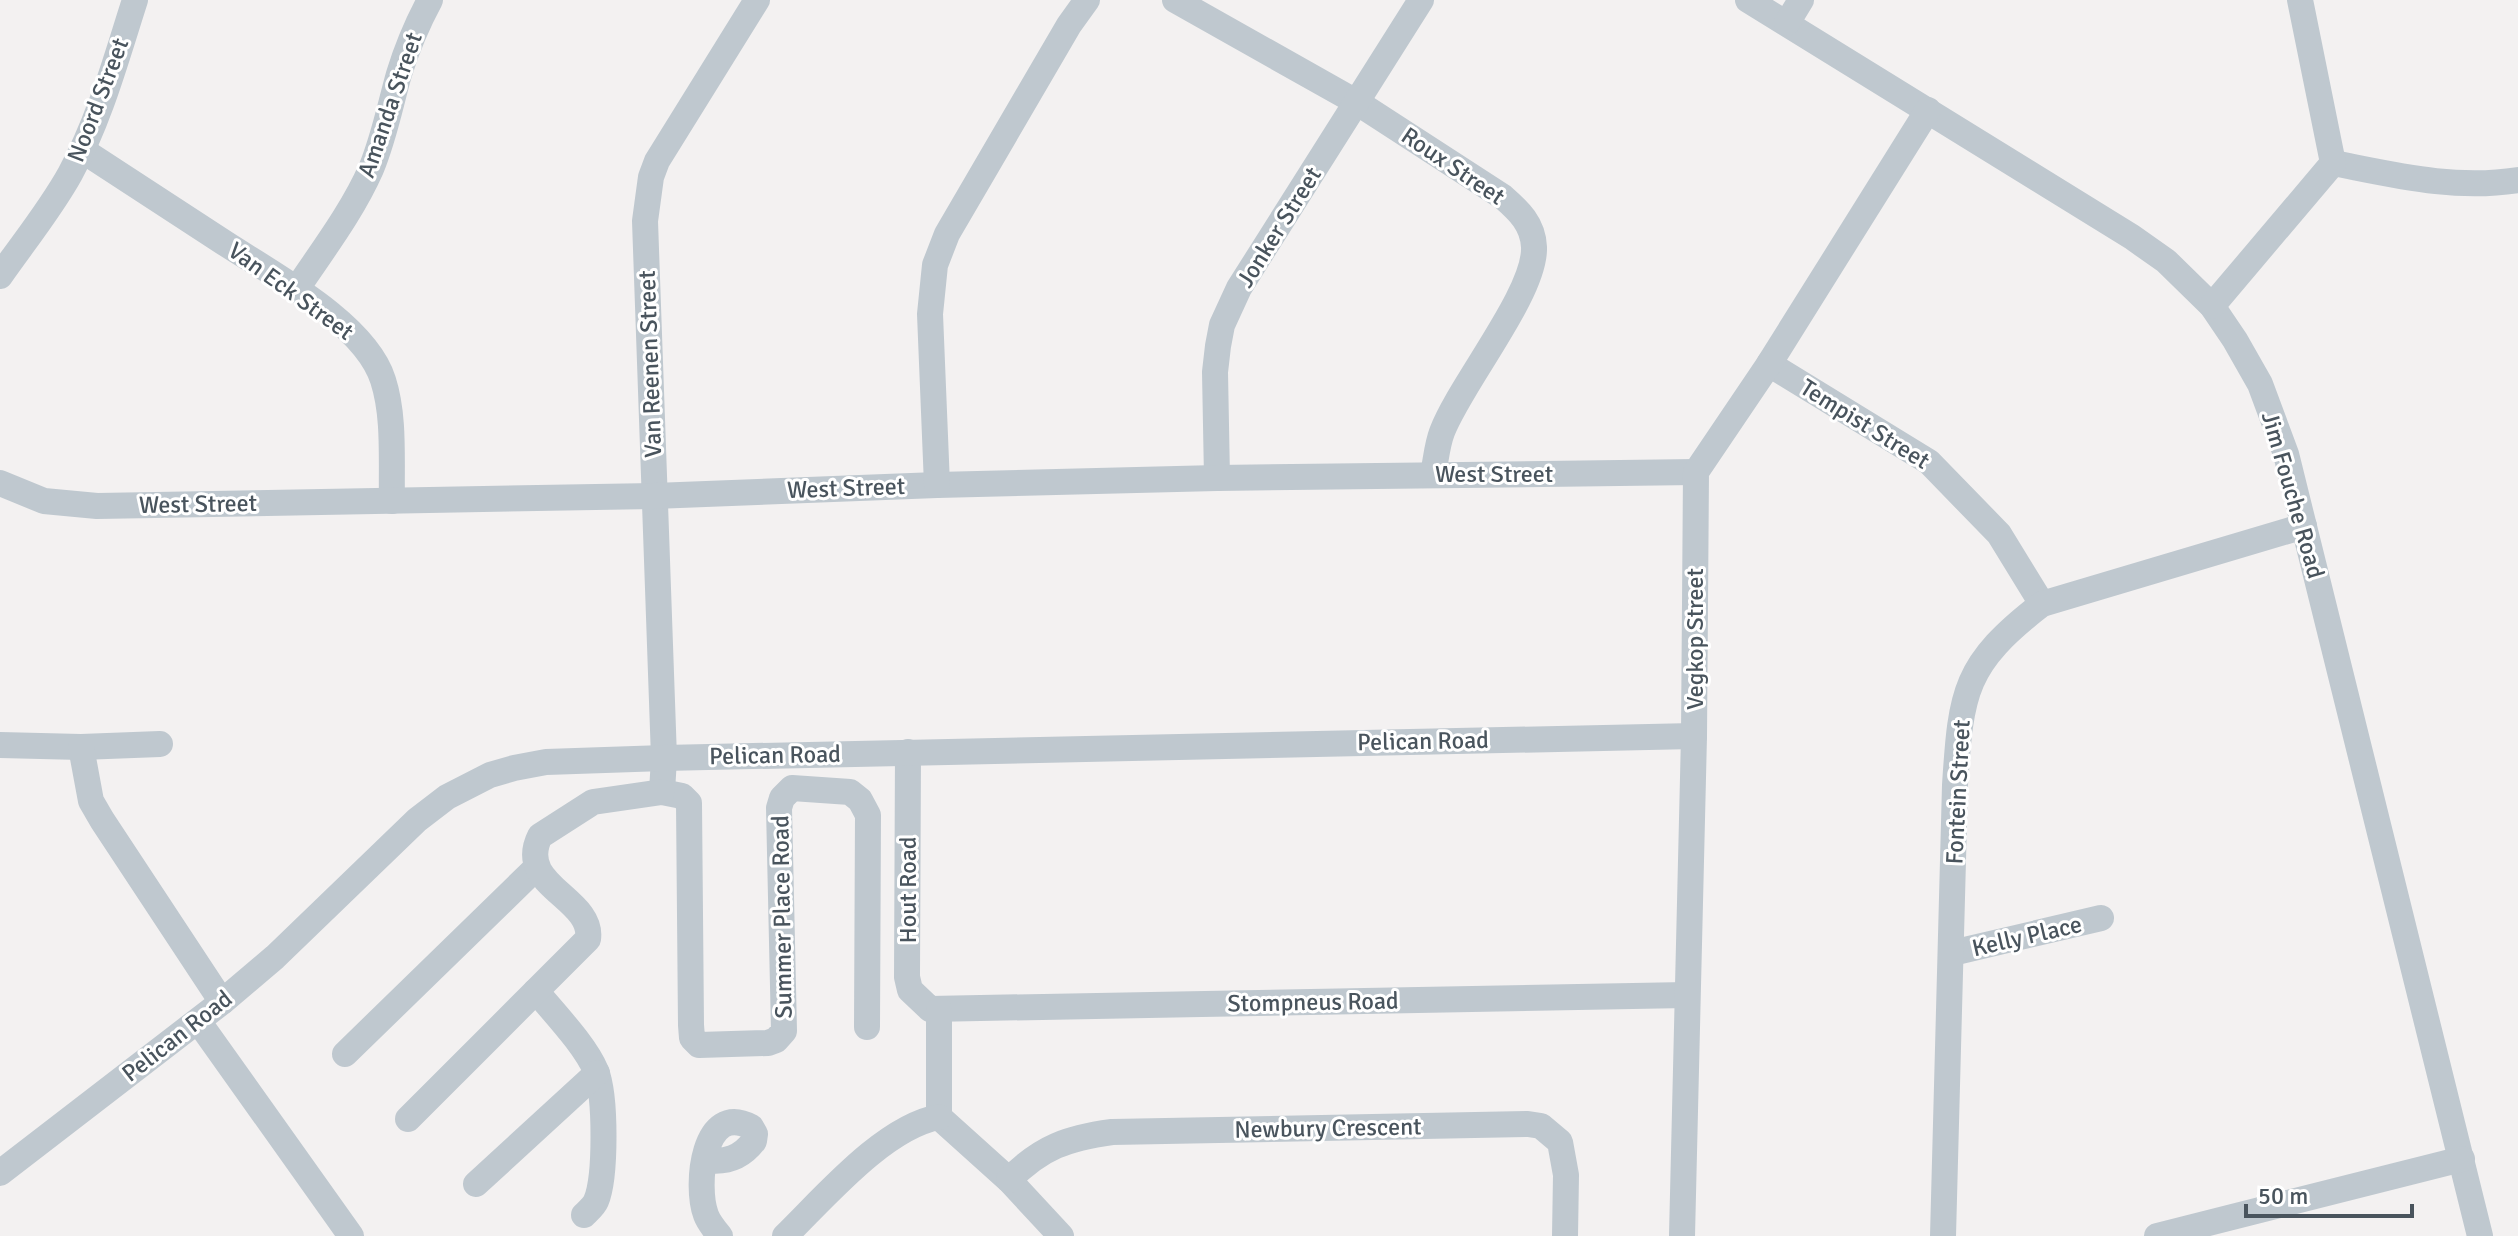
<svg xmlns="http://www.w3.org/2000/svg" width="2518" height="1236" viewBox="0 0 2518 1236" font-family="Signika,sans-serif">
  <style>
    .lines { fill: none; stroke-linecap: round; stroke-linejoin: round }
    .street { stroke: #bfc8cf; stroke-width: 26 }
    .labels { text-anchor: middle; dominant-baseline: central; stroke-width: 6; stroke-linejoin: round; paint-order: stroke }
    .street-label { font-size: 24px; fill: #49545d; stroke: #fff }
  </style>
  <rect width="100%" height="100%" fill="#f3f1f1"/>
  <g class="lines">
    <g class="street">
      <path d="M 757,0 L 657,161 L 651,177 L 645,221 L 664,758 L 662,792 L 682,796 L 689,803 L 691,1025 L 692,1038 L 699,1045 L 768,1043 L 776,1040 L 784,1031 L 779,808 L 782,798 L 792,788 L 850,792 L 860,800 L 868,815 L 867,1027"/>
      <path d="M 1175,0 L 1358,103 L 1503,197 C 1519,211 1533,224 1534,247 C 1536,293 1460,384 1442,432 C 1437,445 1436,460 1433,474"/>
      <path d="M 1748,0 L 2132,237 L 2166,261 L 2212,306 L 2235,340 L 2260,384 L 2286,454 L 2480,1236"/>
      <path d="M 1787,23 L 1801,0"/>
      <path d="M 82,150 C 128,180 174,210 220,240 C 268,272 365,322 383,380 C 395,417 391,462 392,501"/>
      <path d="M 2333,163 C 2395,175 2454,190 2518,180"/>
      <path d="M 0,276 C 23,243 50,210 70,174 C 100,119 116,59 135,0"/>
      <path d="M 296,290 C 322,251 352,212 371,169 C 384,138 390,106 399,74 C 407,48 417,24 430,0"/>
      <path d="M 2212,306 L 2333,163 L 2300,0"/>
      <path d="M 1769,364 L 1929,462 L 1999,534 L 2042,604"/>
      <path d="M 1217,478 L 1215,372 L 1218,346 L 1222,325 L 1239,288 L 1421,0"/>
      <path d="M 0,483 L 44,501 L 97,506 L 654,496 L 937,485 L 1217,478 L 1696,472"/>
      <path d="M 937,485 L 930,314 L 935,265 L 947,234 L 1069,25 L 1087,0"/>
      <path d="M 0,745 L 81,747 L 160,744"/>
      <path d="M 81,747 L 91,801 L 102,820 L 222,1002"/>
      <path d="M 908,752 L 907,977 L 910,990 L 930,1009 L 1687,995"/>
      <path d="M 1952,953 L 2101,918"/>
      <path d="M 536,991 C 555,1014 585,1045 596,1071 C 606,1096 606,1177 596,1201 C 594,1206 588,1211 584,1215"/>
      <path d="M 939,1010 L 939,1117 L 1009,1180 L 1061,1236"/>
      <path d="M 198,1021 L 351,1236"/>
      <path d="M 345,1054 L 537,867"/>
      <path d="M 408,1119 L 588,939 C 594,898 515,886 540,836 L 593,802 L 662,792"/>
      <path d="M 706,1160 C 726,1163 741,1158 754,1141 L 755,1134 L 751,1127 C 703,1101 695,1186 706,1215 C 709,1223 715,1230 720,1236"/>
      <path d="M 0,1173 L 222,1002 L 275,957 L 417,820 L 447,797 L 490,775 L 514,768 L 546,762 L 664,758 L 1694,736"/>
      <path d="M 1009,1180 C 1041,1147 1068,1138 1112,1132 L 1528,1124 L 1541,1126 L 1560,1142 L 1566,1175 L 1565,1236"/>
      <path d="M 476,1184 L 597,1073"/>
      <path d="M 785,1236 C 825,1197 884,1127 939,1117"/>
      <path d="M 1682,1236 L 1694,736 L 1696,472 L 1769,364 L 1928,110"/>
      <path d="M 1943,1236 L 1955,785 C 1961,691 1964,664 2042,604 L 2304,526"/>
      <path d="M 2157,1236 L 2462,1159"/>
    </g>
  </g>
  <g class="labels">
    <g class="street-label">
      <text transform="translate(98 100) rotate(-69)">Noord Street</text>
      <text transform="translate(390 105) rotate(-71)">Amanda Street</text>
      <text transform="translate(1453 166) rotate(34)">Roux Street</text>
      <text transform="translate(1279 227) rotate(-58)">Jonker Street</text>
      <text transform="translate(291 291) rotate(36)">Van Eck Street</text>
      <text transform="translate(650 364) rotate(-92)">Van Reenen Street</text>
      <text transform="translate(1865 424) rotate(32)">Tempist Street</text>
      <text x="1494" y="474">West Street</text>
      <text transform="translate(846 488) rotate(-2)">West Street</text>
      <text transform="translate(2293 495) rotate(74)">Jim Fouche Road</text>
      <text transform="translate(198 504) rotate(-1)">West Street</text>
      <text transform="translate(1695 639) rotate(-90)">Vegkop Street</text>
      <text transform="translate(1423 741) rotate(-1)">Pelican Road</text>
      <text transform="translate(775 755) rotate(-1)">Pelican Road</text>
      <text transform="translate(1958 792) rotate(-87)">Fontein Street</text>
      <text transform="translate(908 890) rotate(-90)">Hout Road</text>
      <text transform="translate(782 917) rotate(-91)">Summer Place Road</text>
      <text transform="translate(2027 936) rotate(-13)">Kelly Place</text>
      <text transform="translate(1313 1002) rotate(-1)">Stompneus Road</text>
      <text transform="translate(177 1036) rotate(-38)">Pelican Road</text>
      <text transform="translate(1328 1128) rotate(-1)">Newbury Crescent</text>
    </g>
  </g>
  <path d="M2246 1204v12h166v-12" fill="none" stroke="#49545d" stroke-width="4"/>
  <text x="2258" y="1204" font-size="24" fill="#49545d" stroke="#ffffff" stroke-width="6" paint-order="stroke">50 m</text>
</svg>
